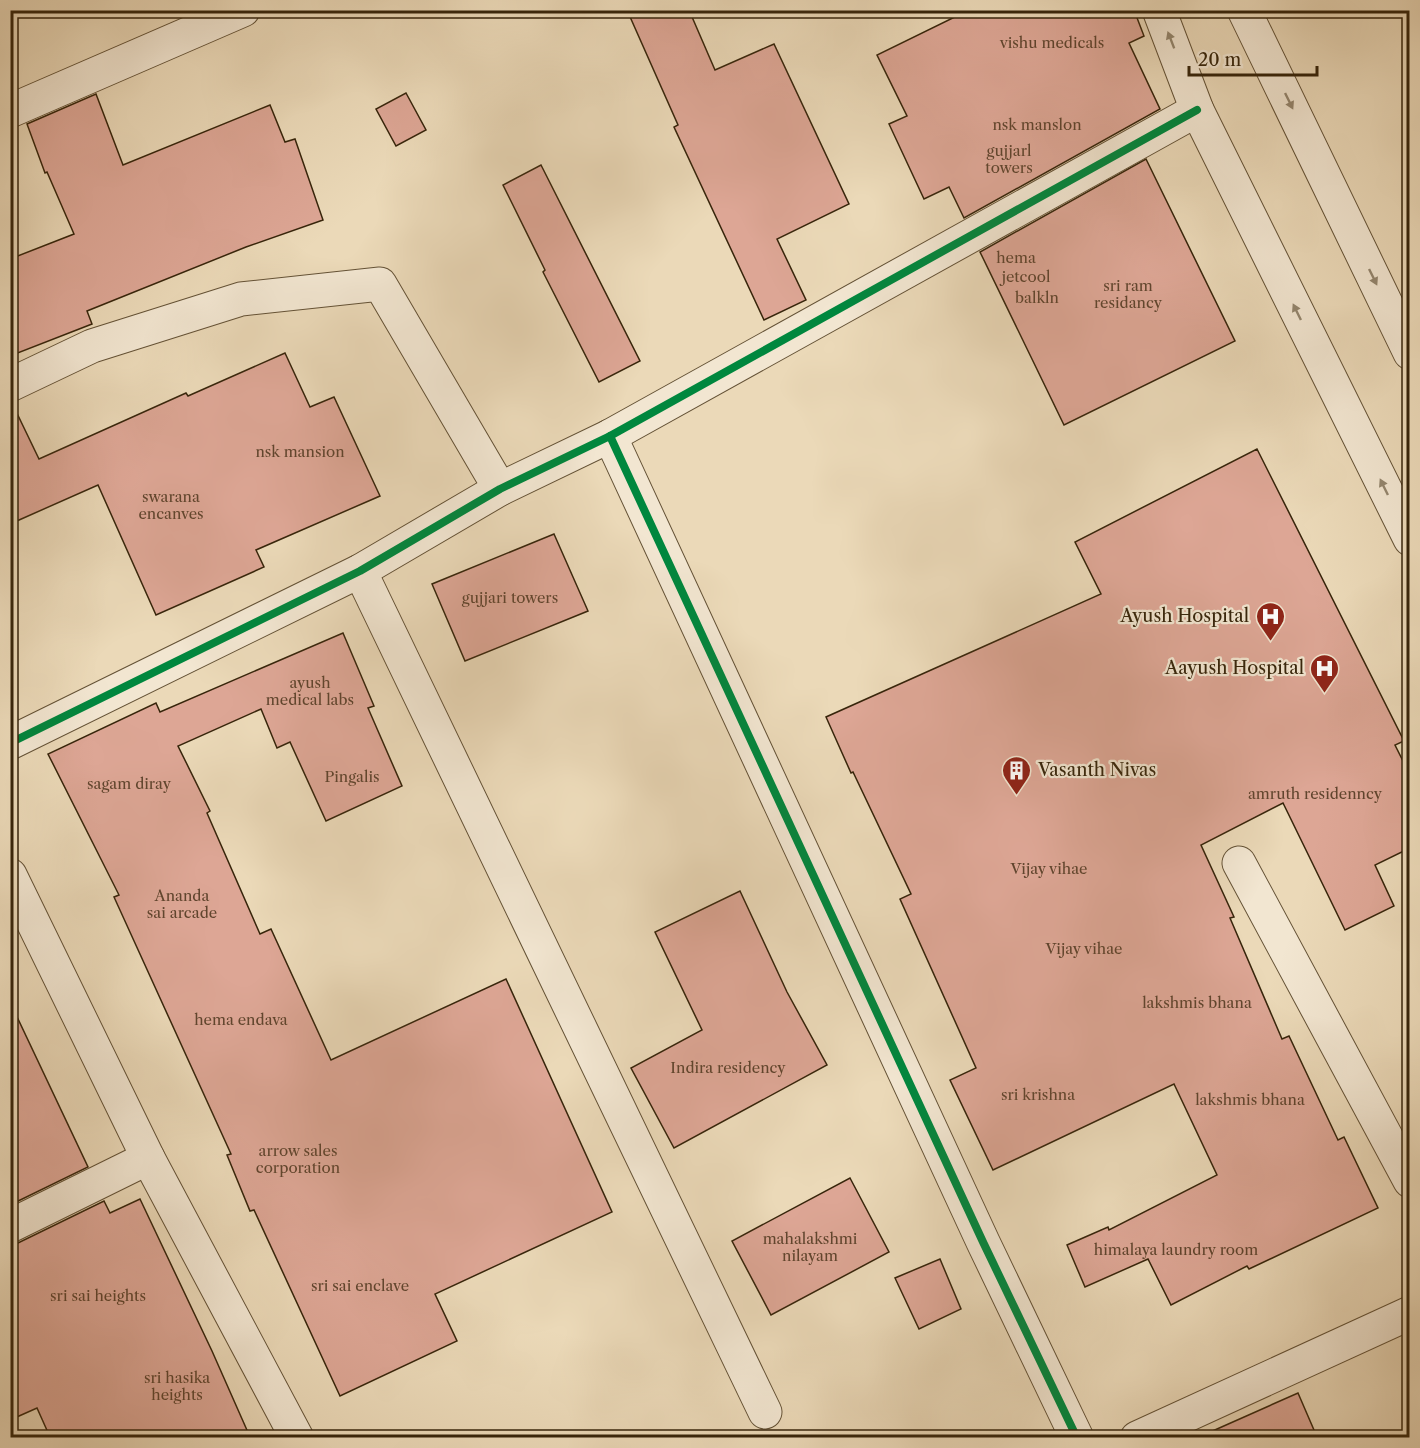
<svg xmlns="http://www.w3.org/2000/svg" width="1420" height="1448" viewBox="0 0 1420 1448" font-family="'Libre Caslon Text',serif">
  <style>
    .building { fill: #dda695; stroke: #37250b; stroke-width: 1.5 }
    .lines { fill: none; stroke-linecap: round; stroke-linejoin: round }
    .minor-casing { stroke: #645236; stroke-width: 35 }
    .tertiary-casing { stroke: #645236; stroke-width: 35 }
    .minor { stroke: #f2e6d1; stroke-width: 33 }
    .tertiary { stroke: #f2e6d1; stroke-width: 33 }
    .cycleway-casing { stroke: #f2e6d1; stroke-width: 11 }
    .cycleway { stroke: #00873e; stroke-width: 8 }
    .oneway { fill: #94866e }
    .labels { text-anchor: middle; dominant-baseline: central; stroke-width: 4.5; stroke-linejoin: round; paint-order: stroke }
    .number-label { font-size: 15px; fill: #60452e }
    .poi-label { font-size: 18px; fill: #37250b; stroke: #f2e6d1; text-anchor: end }
  </style>
  <rect width="100%" height="100%" fill="#ebd9b8"/>
  <filter id="stains"><feTurbulence type="fractalNoise" baseFrequency=".00333" numOctaves="4"/><feColorMatrix values="0 0 0 0 .2 0 0 0 0 .09 0 0 0 0 .02 0 0 0 .5 -.17"/></filter>
  <radialGradient id="worn" r=".72"><stop offset=".6" stop-color="#630" stop-opacity="0"/><stop offset="1" stop-color="#630" stop-opacity=".3"/></radialGradient>
  <g class="building">
    <path d="M 627,10 L 689,10 L 715,70 L 774,44 L 849,204 L 777,239 L 806,300 L 764,320 L 674,127 L 678,125 Z"/>
    <path d="M 969,10 L 1134,10 L 1144,36 L 1129,43 L 1160,109 L 964,218 L 949,187 L 924,199 L 889,124 L 907,116 L 877,55 Z"/>
    <path d="M 406,93 L 426,130 L 396,146 L 376,109 Z"/>
    <path d="M 96,94 L 123,165 L 270,105 L 285,142 L 295,139 L 323,220 L 246,247 L 87,311 L 92,324 L 10,356 L 10,259 L 74,234 L 47,172 L 45,173 L 27,124 Z"/>
    <path d="M 1146,159 L 1235,341 L 1064,425 L 980,252 Z"/>
    <path d="M 541,165 L 640,361 L 599,382 L 543,272 L 545,270 L 503,185 Z"/>
    <path d="M 285,353 L 310,407 L 334,397 L 380,496 L 256,550 L 264,567 L 156,615 L 98,485 L 10,524 L 10,403 L 12,403 L 39,459 L 186,393 L 188,396 Z"/>
    <path d="M 1257,449 L 1404,741 L 1395,745 L 1410,775 L 1410,848 L 1375,865 L 1394,906 L 1345,930 L 1283,803 L 1201,845 L 1234,917 L 1230,918 L 1282,1039 L 1289,1036 L 1338,1140 L 1344,1137 L 1378,1208 L 1249,1269 L 1247,1266 L 1171,1305 L 1148,1259 L 1085,1287 L 1067,1245 L 1108,1227 L 1109,1230 L 1217,1175 L 1174,1084 L 993,1170 L 950,1080 L 976,1068 L 900,899 L 911,894 L 853,772 L 851,773 L 826,717 L 1101,594 L 1075,542 Z"/>
    <path d="M 554,534 L 588,611 L 465,661 L 432,584 Z"/>
    <path d="M 343,633 L 374,706 L 368,708 L 402,786 L 326,821 L 290,742 L 277,748 L 261,709 L 178,746 L 210,811 L 207,813 L 260,934 L 271,929 L 331,1060 L 506,979 L 612,1212 L 435,1294 L 457,1341 L 340,1396 L 254,1210 L 250,1211 L 227,1155 L 231,1154 L 114,897 L 119,895 L 48,754 L 156,703 L 160,712 Z"/>
    <path d="M 740,891 L 787,992 L 827,1065 L 674,1148 L 631,1068 L 702,1030 L 655,932 Z"/>
    <path d="M 10,1002 L 88,1167 L 10,1205 Z"/>
    <path d="M 850,1178 L 889,1252 L 771,1315 L 732,1241 Z"/>
    <path d="M 140,1199 L 212,1351 L 250,1437 L 50,1437 L 37,1408 L 10,1420 L 10,1244 L 18,1243 L 104,1201 L 110,1213 Z"/>
    <path d="M 940,1259 L 961,1309 L 919,1329 L 895,1278 Z"/>
    <path d="M 1298,1393 L 1317,1437 L 1199,1437 Z"/>
  </g>
  <g class="lines">
    <defs>
      <g id="minor">
        <path d="M 10,111 L 243,10"/>
        <path d="M 10,385 L 92,346 L 241,299 L 380,284 L 500,489"/>
        <path d="M 610,436 L 983,1242 L 1077,1438"/>
        <path d="M 360,571 L 765,1412"/>
        <path d="M 10,743 L 360,571 L 500,489 L 610,436 L 1197,110"/>
        <path d="M 1239,863 L 1410,1181"/>
        <path d="M 10,875 L 148,1158 L 297,1438"/>
        <path d="M 10,1226 L 148,1158"/>
      </g>
      <g id="tertiary">
        <path d="M 1159,10 L 1197,110 L 1410,539"/>
        <path d="M 1244,10 L 1410,353"/>
        <path d="M 1137,1438 L 1410,1313"/>
      </g>
    </defs>
    <use href="#minor" class="minor-casing"/>
    <use href="#tertiary" class="tertiary-casing"/>
    <use href="#minor" class="minor"/>
    <use href="#tertiary" class="tertiary"/>
    <defs>
      <g id="cycleway">
        <path d="M 610,436 L 983,1242 L 1077,1438"/>
        <path d="M 10,743 L 360,571 L 500,489 L 610,436 L 1197,110"/>
      </g>
    </defs>
    <use href="#cycleway" class="cycleway-casing"/>
    <use href="#cycleway" class="cycleway"/>
  </g>
  <defs><path id="oneway-solid" d="M-6-.8H1V-3.2L6.5 0L1 3.2V.8H-6Z" transform="scale(1.5)"/></defs>
  <g class="oneway">
    <use href="#oneway-solid" transform="translate(1171 40) rotate(-111)"/>
    <use href="#oneway-solid" transform="translate(1289 101) rotate(64)"/>
    <use href="#oneway-solid" transform="translate(1373 277) rotate(64)"/>
    <use href="#oneway-solid" transform="translate(1297 312) rotate(-116)"/>
    <use href="#oneway-solid" transform="translate(1384 487) rotate(-116)"/>
  </g>
  <defs>
    <symbol id="hospital-pin" viewBox="-11 -11 22 30"><path d="M0 17L-7.5 6A9.5 9.5 0 1 1 7.5 6Z" fill="#8f2418" stroke="#f2e6d1"/><path d="M-5-5h3v3.5h4V-5h3V5h-3V1.5h-4V5h-3Z" fill="#fff"/></symbol>
    <symbol id="building-pin" viewBox="-11 -11 22 30"><path d="M0 17L-7.5 6A9.5 9.5 0 1 1 7.5 6Z" fill="#8f2418" stroke="#f2e6d1"/><path d="M-4-6H4V6H1V3H-1V6H-4ZM-2.5-4.3h1.7v1.8h-1.7ZM.8-4.3h1.7v1.8H.8ZM-2.5-1h1.7V.8h-1.7ZM.8-1h1.7V.8H.8Z" fill="#fff"/></symbol>
  </defs>
  <g fill-rule="evenodd">
    <use href="#hospital-pin" x="1254" y="600" width="33" height="45"/>
    <use href="#hospital-pin" x="1308" y="652" width="33" height="45"/>
    <use href="#building-pin" x="1000" y="754" width="33" height="45"/>
  </g>
  <g class="labels">
    <g class="number-label">
      <text x="1052" y="42">vishu medicals</text>
      <text x="1037" y="124">nsk manslon</text>
      <text x="1009" y="150">gujjarl<tspan x="1009" dy="17">towers</tspan></text>
      <text x="1016" y="257">hema</text>
      <text x="1026" y="276">jetcool</text>
      <text x="1128" y="285">sri ram<tspan x="1128" dy="17">residancy</tspan></text>
      <text x="1037" y="297">balkln</text>
      <text x="300" y="451">nsk mansion</text>
      <text x="171" y="496">swarana<tspan x="171" dy="17">encanves</tspan></text>
      <text x="510" y="597">gujjari towers</text>
      <text x="310" y="682">ayush<tspan x="310" dy="17">medical labs</tspan></text>
      <text x="352" y="776">Pingalis</text>
      <text x="129" y="783">sagam diray</text>
      <text x="1315" y="793">amruth residenncy</text>
      <text x="1049" y="868">Vijay vihae</text>
      <text x="182" y="895">Ananda<tspan x="182" dy="17">sai arcade</tspan></text>
      <text x="1084" y="948">Vijay vihae</text>
      <text x="1197" y="1002">lakshmis bhana</text>
      <text x="241" y="1019">hema endava</text>
      <text x="728" y="1067">Indira residency</text>
      <text x="1038" y="1094">sri krishna</text>
      <text x="1250" y="1099">lakshmis bhana</text>
      <text x="298" y="1150">arrow sales<tspan x="298" dy="17">corporation</tspan></text>
      <text x="810" y="1238">mahalakshmi<tspan x="810" dy="17">nilayam</tspan></text>
      <text x="1176" y="1249">himalaya laundry room</text>
      <text x="360" y="1285">sri sai enclave</text>
      <text x="98" y="1295">sri sai heights</text>
      <text x="177" y="1377">sri hasika<tspan x="177" dy="17">heights</tspan></text>
    </g>
    <g class="poi-label">
      <text x="1249" y="616">Ayush Hospital</text>
      <text x="1304" y="668">Aayush Hospital</text>
      <text x="1038" y="770" text-anchor="start">Vasanth Nivas</text>
    </g>
  </g>
  <rect width="1420" height="1448" fill="none" stroke="#ebd9b8" stroke-width="36"/>
  <rect x="12" y="12" width="1396" height="1424" fill="none" stroke="#37250b" stroke-width="3"/>
  <rect x="18" y="18" width="1384" height="1412" fill="none" stroke="#37250b" stroke-width="1.5"/>
  <path d="M1189 66v9h128v-9" fill="none" stroke="#37250b" stroke-width="3"/>
  <text x="1198" y="66" font-size="18" fill="#37250b" stroke="#f2e6d1" stroke-width="4.5" paint-order="stroke">20 m</text>
  <rect width="100%" height="100%" filter="url(#stains)"/>
  <rect width="100%" height="100%" fill="url(#worn)"/>
</svg>
